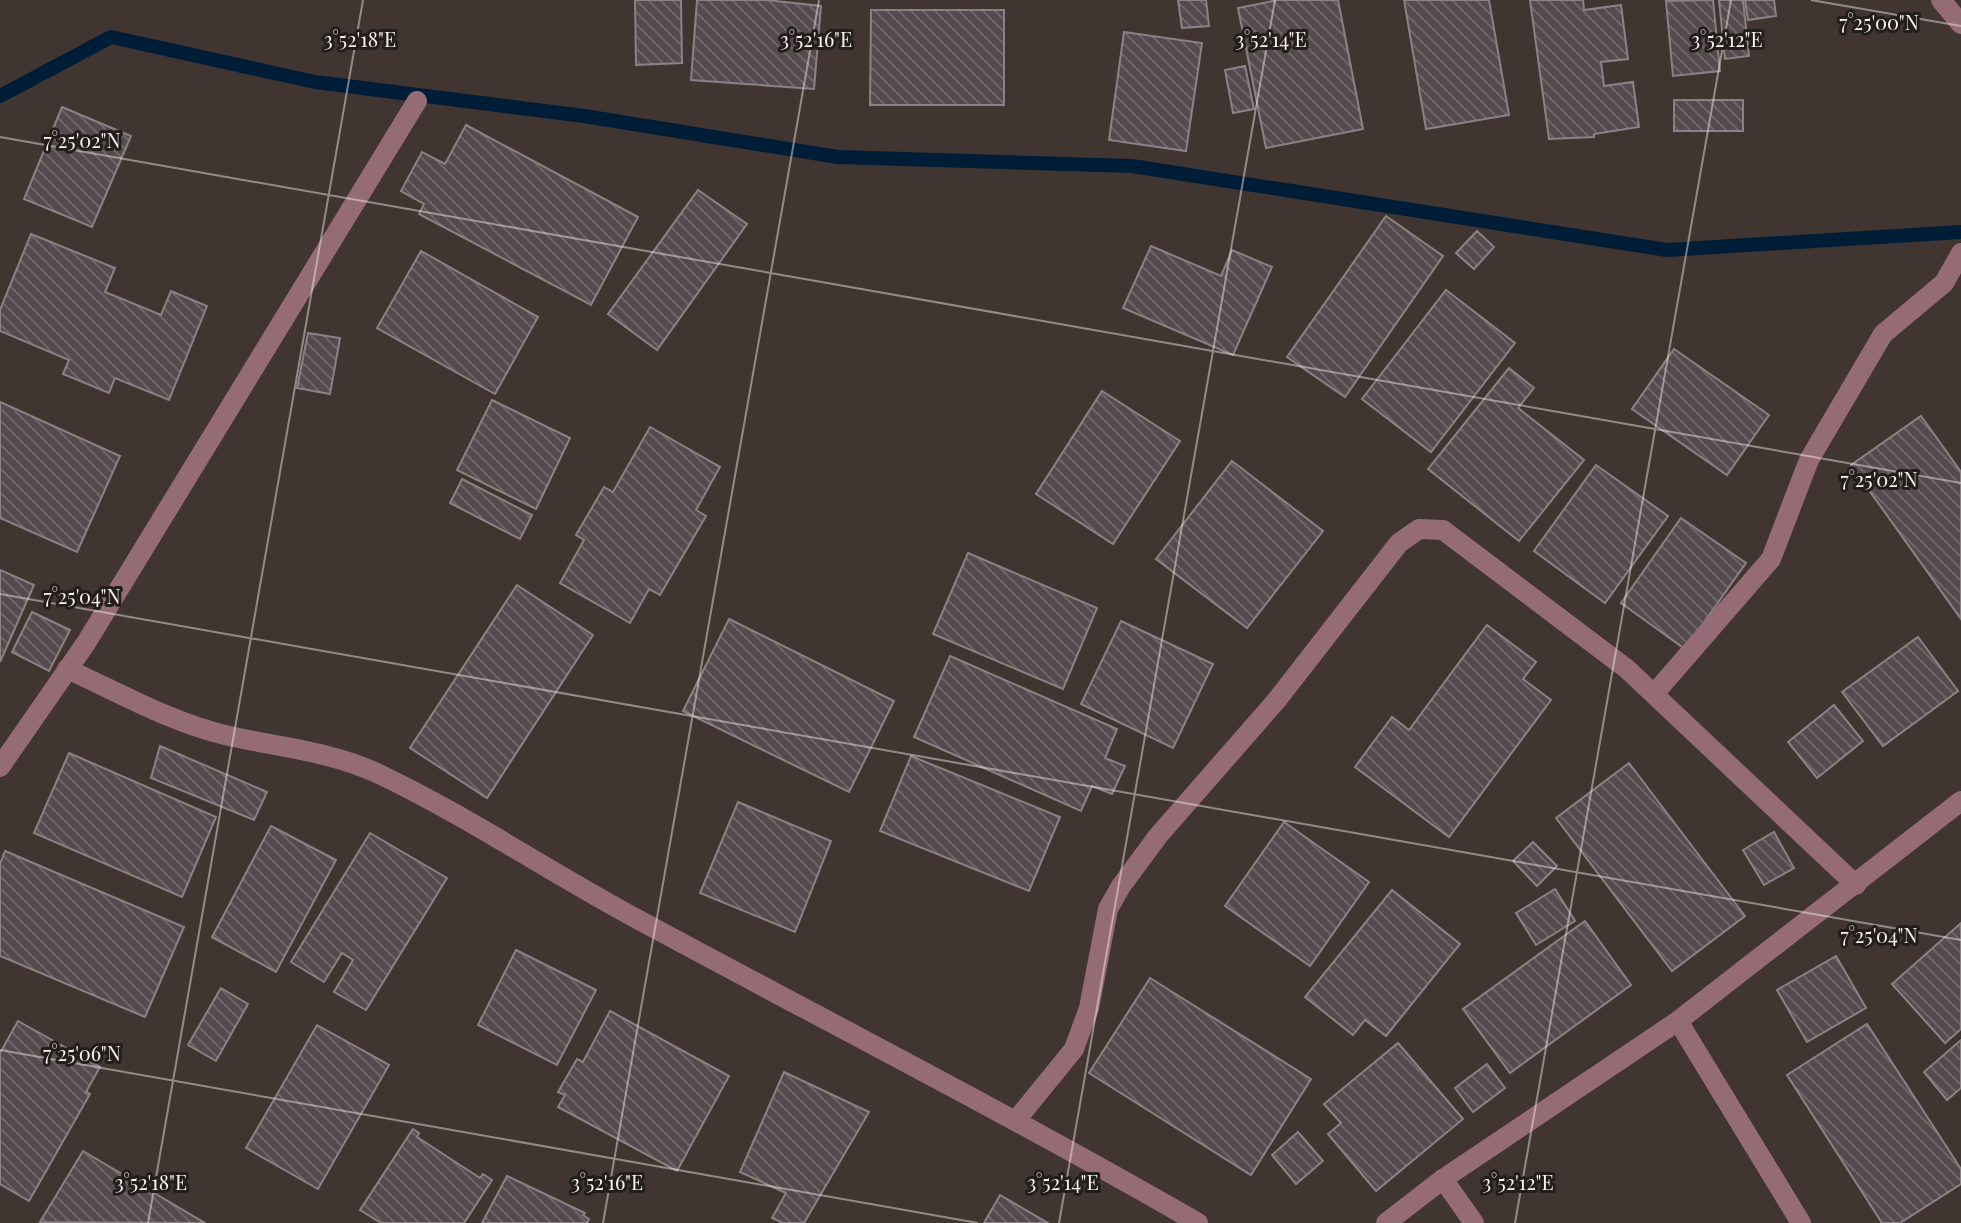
<svg xmlns="http://www.w3.org/2000/svg" width="1961" height="1223" viewBox="0 0 1961 1223" font-family="'Playfair Display',serif">
  <style>
    .lines { fill: none; stroke-linecap: round; stroke-linejoin: round }
    .stream { stroke: #001d37; stroke-width: 14 }
    .building { fill: url(#building-back-hatch); stroke: #8e8186; stroke-width: 2 }
    .street { stroke: #956b76; stroke-width: 20 }
    .ticks { fill: none; stroke: #faf3f0; stroke-width: 2; stroke-opacity: 0.45 }
    .ticks-label { font-size: 20px; text-anchor: middle; fill: #faf3f0; stroke: #231e1c; stroke-width: 6; stroke-linejoin: round; paint-order: stroke }
  </style>
  <defs>
    <pattern id="building-back-hatch" width="6" height="6" patternUnits="userSpaceOnUse" patternTransform="scale(2)"><rect width="6" height="6" fill="#554a4e"/><path d="M-1 5l2 2M0 0l6 6M5-1l2 2" fill="none" stroke="#6e6568"/></pattern>
  </defs>
  <rect width="100%" height="100%" fill="#403531"/>
  <g class="lines">
    <path class="stream" d="M 0,96 L 111,37 L 315,82 L 584,116 L 838,157 L 1132,166 L 1667,250 L 1961,232"/>
  </g>
  <g class="building">
    <path d="M 635,0 L 681,0 L 682,63 L 636,65 Z"/>
    <path d="M 697,0 L 766,0 L 821,6 L 814,89 L 691,80 Z"/>
    <path d="M 1178,0 L 1206,0 L 1209,26 L 1182,28 Z"/>
    <path d="M 1278,0 L 1338,0 L 1363,129 L 1266,148 L 1238,8 Z"/>
    <path d="M 1404,0 L 1489,0 L 1509,115 L 1426,129 Z"/>
    <path d="M 1530,0 L 1583,0 L 1584,10 L 1621,5 L 1628,59 L 1601,62 L 1604,86 L 1633,82 L 1639,127 L 1594,134 L 1594,137 L 1549,139 Z"/>
    <path d="M 1713,0 L 1720,71 L 1673,76 L 1666,1 Z"/>
    <path d="M 1719,0 L 1743,0 L 1749,56 L 1725,59 Z"/>
    <path d="M 1745,0 L 1774,0 L 1776,16 L 1748,20 Z"/>
    <path d="M 871,10 L 1004,10 L 1004,105 L 870,105 Z"/>
    <path d="M 1124,32 L 1202,43 L 1186,151 L 1109,140 Z"/>
    <path d="M 1245,66 L 1254,109 L 1233,113 L 1225,70 Z"/>
    <rect x="1674" y="100" width="69" height="31"/>
    <path d="M 62,107 L 131,136 L 92,227 L 24,199 Z"/>
    <path d="M 466,125 L 638,217 L 591,305 L 419,214 L 424,204 L 401,191 L 422,152 L 445,164 Z"/>
    <path d="M 698,190 L 747,224 L 657,350 L 608,314 Z"/>
    <path d="M 1386,216 L 1443,256 L 1345,397 L 1287,357 Z"/>
    <path d="M 1477,231 L 1494,247 L 1474,269 L 1456,253 Z"/>
    <path d="M 31,234 L 115,268 L 105,292 L 161,315 L 171,291 L 207,306 L 169,400 L 115,378 L 109,393 L 63,374 L 69,360 L 0,331 L 0,310 Z"/>
    <path d="M 1151,246 L 1221,276 L 1232,250 L 1272,267 L 1233,355 L 1123,308 Z"/>
    <path d="M 421,251 L 538,317 L 495,394 L 377,328 Z"/>
    <path d="M 1446,290 L 1515,343 L 1431,452 L 1362,399 Z"/>
    <path d="M 308,333 L 340,338 L 330,394 L 297,388 Z"/>
    <path d="M 1674,349 L 1769,415 L 1727,475 L 1632,409 Z"/>
    <path d="M 1509,368 L 1534,388 L 1518,408 L 1584,460 L 1519,541 L 1428,469 Z"/>
    <path d="M 1102,391 L 1180,441 L 1113,544 L 1036,494 Z"/>
    <path d="M 492,400 L 570,438 L 536,509 L 457,470 Z"/>
    <path d="M 0,402 L 120,456 L 77,552 L 0,518 Z"/>
    <path d="M 1921,416 L 1961,472 L 1961,619 L 1851,465 Z"/>
    <path d="M 650,427 L 720,467 L 696,510 L 706,516 L 660,595 L 649,589 L 630,623 L 560,583 L 584,540 L 576,535 L 604,487 L 613,492 Z"/>
    <path d="M 1232,461 L 1323,531 L 1247,628 L 1156,559 Z"/>
    <path d="M 1596,465 L 1668,516 L 1605,603 L 1534,551 Z"/>
    <path d="M 462,479 L 532,515 L 520,539 L 450,503 Z"/>
    <path d="M 1681,518 L 1746,563 L 1685,649 L 1621,603 Z"/>
    <path d="M 968,553 L 1097,608 L 1063,689 L 933,634 Z"/>
    <path d="M 0,570 L 34,585 L 0,662 Z"/>
    <path d="M 517,585 L 593,635 L 487,798 L 410,748 Z"/>
    <path d="M 32,612 L 70,630 L 49,671 L 12,652 Z"/>
    <path d="M 729,619 L 894,701 L 849,792 L 683,711 Z"/>
    <path d="M 1121,621 L 1213,664 L 1173,748 L 1081,704 Z"/>
    <path d="M 1487,625 L 1536,662 L 1523,679 L 1551,700 L 1449,837 L 1355,767 L 1392,717 L 1409,730 Z"/>
    <path d="M 1918,637 L 1958,691 L 1883,746 L 1842,692 Z"/>
    <path d="M 950,656 L 1117,729 L 1105,758 L 1125,766 L 1112,794 L 1092,786 L 1081,811 L 914,737 Z"/>
    <path d="M 1834,705 L 1863,741 L 1817,778 L 1788,742 Z"/>
    <path d="M 160,746 L 267,792 L 254,820 L 151,778 Z"/>
    <path d="M 69,753 L 216,817 L 182,897 L 34,833 Z"/>
    <path d="M 911,756 L 1060,817 L 1029,891 L 880,831 Z"/>
    <path d="M 1629,763 L 1745,916 L 1672,971 L 1556,818 Z"/>
    <path d="M 738,802 L 831,841 L 795,932 L 700,893 Z"/>
    <path d="M 1284,822 L 1369,882 L 1310,966 L 1225,906 Z"/>
    <path d="M 271,826 L 336,860 L 276,972 L 212,937 Z"/>
    <path d="M 1774,832 L 1794,868 L 1764,885 L 1743,850 Z"/>
    <path d="M 370,833 L 447,878 L 366,1010 L 334,992 L 353,960 L 342,953 L 324,982 L 291,962 Z"/>
    <path d="M 1533,842 L 1557,866 L 1537,886 L 1513,861 Z"/>
    <path d="M 5,851 L 184,927 L 145,1017 L 0,956 L 0,864 Z"/>
    <path d="M 1555,889 L 1575,921 L 1536,945 L 1516,913 Z"/>
    <path d="M 1392,890 L 1460,944 L 1386,1036 L 1365,1020 L 1353,1035 L 1305,997 Z"/>
    <path d="M 1585,921 L 1631,985 L 1510,1073 L 1463,1009 Z"/>
    <path d="M 1961,923 L 1961,1029 L 1945,1043 L 1892,984 Z"/>
    <path d="M 516,950 L 596,990 L 557,1065 L 478,1025 Z"/>
    <path d="M 1836,956 L 1866,1008 L 1807,1042 L 1777,990 Z"/>
    <path d="M 1150,978 L 1311,1079 L 1251,1175 L 1089,1073 Z"/>
    <path d="M 221,988 L 248,1004 L 216,1061 L 188,1045 Z"/>
    <path d="M 610,1011 L 729,1076 L 677,1171 L 558,1107 L 565,1095 L 558,1092 L 577,1059 L 583,1062 Z"/>
    <path d="M 18,1021 L 100,1067 L 86,1092 L 90,1094 L 29,1201 L 0,1184 L 0,1053 Z"/>
    <path d="M 1867,1024 L 1961,1169 L 1961,1184 L 1900,1223 L 1882,1223 L 1787,1075 Z"/>
    <path d="M 317,1025 L 389,1065 L 318,1189 L 246,1148 Z"/>
    <path d="M 1961,1040 L 1961,1088 L 1947,1100 L 1924,1072 Z"/>
    <path d="M 1398,1043 L 1463,1119 L 1376,1191 L 1328,1134 L 1341,1123 L 1324,1104 Z"/>
    <path d="M 1487,1064 L 1505,1088 L 1473,1112 L 1455,1088 Z"/>
    <path d="M 784,1072 L 869,1112 L 804,1223 L 783,1223 L 772,1218 L 786,1193 L 740,1172 Z"/>
    <path d="M 413,1129 L 419,1133 L 417,1137 L 480,1178 L 483,1174 L 492,1180 L 464,1223 L 381,1223 L 360,1210 Z"/>
    <path d="M 1298,1132 L 1323,1161 L 1296,1184 L 1272,1155 Z"/>
    <path d="M 83,1151 L 205,1223 L 40,1222 Z"/>
    <path d="M 507,1176 L 585,1213 L 583,1215 L 589,1219 L 587,1223 L 482,1223 Z"/>
    <path d="M 1000,1195 L 1048,1223 L 984,1223 Z"/>
  </g>
  <g class="lines">
    <g class="street">
      <path d="M 1941,0 L 1961,24"/>
      <path d="M 67,669 C 118,692 170,722 225,735 C 277,747 330,751 379,774 C 469,817 551,873 639,920 C 826,1021 1014,1117 1198,1223"/>
      <path d="M 1654,694 L 1771,559 L 1809,460 L 1883,334 L 1944,283 L 1961,253"/>
      <path d="M 0,767 L 86,643 L 417,101"/>
      <path d="M 1678,1021 L 1801,1223"/>
      <path d="M 1017,1119 L 1074,1049 L 1089,1008 L 1108,909 L 1121,886 L 1158,836 L 1276,701 L 1399,543 L 1419,529 L 1443,530 L 1627,669 L 1856,885"/>
      <path d="M 1443,1179 L 1474,1223"/>
      <path d="M 1386,1223 L 1443,1179 L 1678,1021 L 1961,801"/>
    </g>
  </g>
  <path class="ticks" d="M 1811,0 L 1961,26M 0,137 L 1961,483M 0,594 L 1961,940M 0,1050 L 978,1223M 148,1223 L 363,0M 603,1223 L 819,0M 1059,1223 L 1275,0M 1515,1223 L 1731,0"/>
  <g class="ticks-label">
    <text x="1879" y="30">7°25'00"N</text>
    <text x="360" y="47">3°52'18"E</text>
    <text x="816" y="47">3°52'16"E</text>
    <text x="1271" y="47">3°52'14"E</text>
    <text x="1727" y="47">3°52'12"E</text>
    <text x="82" y="148">7°25'02"N</text>
    <text x="1879" y="487">7°25'02"N</text>
    <text x="82" y="604">7°25'04"N</text>
    <text x="1879" y="943">7°25'04"N</text>
    <text x="82" y="1061">7°25'06"N</text>
    <text x="151" y="1190">3°52'18"E</text>
    <text x="607" y="1190">3°52'16"E</text>
    <text x="1063" y="1190">3°52'14"E</text>
    <text x="1518" y="1190">3°52'12"E</text>
  </g>
</svg>
